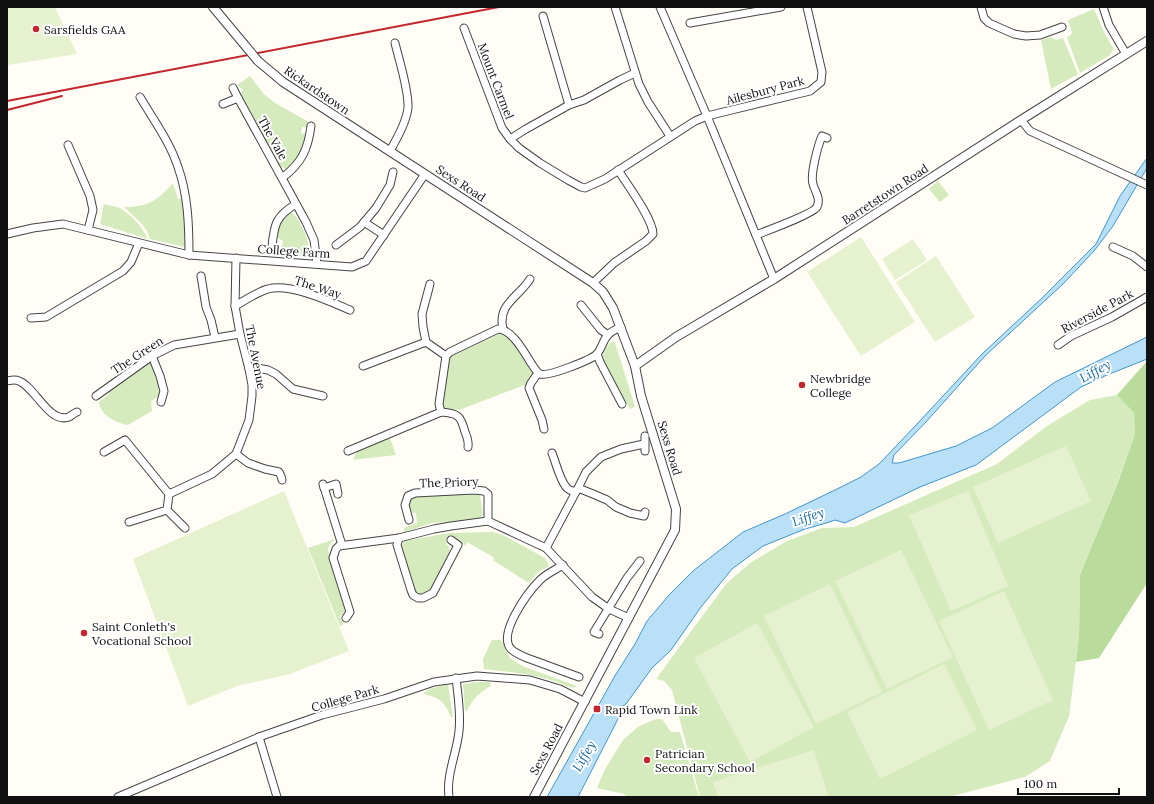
<svg xmlns="http://www.w3.org/2000/svg" width="1154" height="804" viewBox="0 0 1154 804" font-family="Lora,serif">
  <style>
    .green { fill: #d5ebbd }
    .forest { fill: #b9dc9c }
    .pitch { fill: #e6f2cf }
    .water { fill: #b9e0f7; stroke: #3f96cf }
    .lines { fill: none; stroke-linecap: round; stroke-linejoin: round }
    .minor-casing { stroke: #444; stroke-width: 9 }
    .tertiary-casing { stroke: #444; stroke-width: 10 }
    .minor { stroke: #fff; stroke-width: 7 }
    .tertiary { stroke: #fff; stroke-width: 8 }
    .rail { stroke: #c4262e; stroke-width: 2 }
    .tertiary-bridge-casing { stroke: #444; stroke-width: 10; stroke-linecap: butt }
    .tertiary-bridge { stroke: #fff; stroke-width: 8 }
    .poi-dot { fill: #c4262e; stroke: #fff; stroke-width: 1.5 }
    .labels { text-anchor: middle; dominant-baseline: central; stroke-width: 4; stroke-linejoin: round; paint-order: stroke }
    .poi-label { font-size: 12px; fill: #111; stroke: #fff; text-anchor: start }
    .street-label { font-size: 12px; fill: #111; stroke: #fff }
    .water-label { font-size: 13px; font-style: italic; fill: #1768a6; stroke: #fff }
  </style>
  <rect width="100%" height="100%" fill="#fffdf5"/>
  <g class="green">
    <path d="M 1094,9 L 1105,34 L 1113,48 L 1112,52 L 1110,55 L 1080,73 L 1067,37 L 1071,35 L 1072,32 L 1068,20 Z"/>
    <path d="M 1051,37 L 1056,40 L 1063,38 L 1078,74 L 1051,89 L 1041,40 Z"/>
    <path d="M 250,76 L 264,94 L 275,103 L 309,122 L 306,127 L 302,127 L 301,133 L 306,134 C 308,145 296,164 286,169 L 280,166 L 240,94 L 243,90 L 237,85 Z"/>
    <path d="M 938,181 L 949,195 L 940,202 L 929,189 Z"/>
    <path d="M 173,183 L 178,199 L 185,198 L 187,234 L 185,247 L 150,239 L 147,231 L 141,223 L 124,207 C 148,207 157,201 173,183 Z"/>
    <path d="M 104,204 L 120,208 L 132,217 L 141,227 L 148,239 L 100,224 Z"/>
    <path d="M 292,212 C 302,225 311,240 308,256 L 276,254 L 279,248 L 282,246 L 283,241 L 278,238 L 276,233 L 278,225 L 286,214 Z"/>
    <path d="M 501,333 L 510,336 L 534,371 C 532,376 528,380 526,385 L 522,386 L 459,410 L 442,408 L 442,404 L 450,358 L 454,355 Z"/>
    <path d="M 614,341 L 618,352 L 635,407 L 630,409 L 602,359 C 603,353 607,343 614,341 Z"/>
    <path d="M 150,362 L 162,389 L 161,395 L 151,401 L 152,411 L 128,425 C 116,423 100,415 99,402 L 109,394 L 108,392 L 109,390 L 146,363 Z"/>
    <path d="M 1117,395 L 1134,413 L 1135,434 L 1116,486 L 1080,575 L 1079,638 L 1069,716 L 1050,761 L 1025,777 L 949,797 L 700,797 L 672,690 L 664,681 L 656,679 L 726,584 L 750,563 L 787,541 L 822,528 L 854,527 L 997,464 L 1047,426 L 1090,400 Z"/>
    <path d="M 390,438 L 396,455 L 353,460 L 357,451 Z"/>
    <path d="M 475,493 L 480,495 L 483,515 L 477,521 L 432,523 L 404,532 L 404,528 L 417,523 L 416,513 L 409,512 L 407,503 L 411,499 L 416,496 Z"/>
    <path d="M 493,532 L 505,536 L 545,558 L 549,566 L 537,573 L 529,583 L 494,561 L 493,557 L 467,542 L 466,546 L 451,536 L 446,544 L 449,547 L 450,554 L 430,590 L 424,594 L 417,594 L 413,585 L 401,548 L 404,541 L 449,533 Z"/>
    <path d="M 335,539 L 329,545 L 328,550 L 344,604 L 345,611 L 340,616 L 343,625 L 340,626 L 308,548 Z"/>
    <path d="M 492,640 L 501,640 L 510,658 L 522,666 L 577,686 L 572,688 C 541,674 516,673 484,669 L 483,659 Z"/>
    <path d="M 476,682 L 490,682 L 491,686 C 480,692 472,699 467,711 L 465,710 L 463,684 Z"/>
    <path d="M 448,684 L 453,717 L 451,717 C 445,702 439,697 423,694 L 429,689 Z"/>
    <path d="M 656,719 L 662,719 L 671,732 L 680,732 L 699,797 L 627,797 L 624,794 L 597,788 L 604,771 L 623,740 L 639,726 Z"/>
  </g>
  <path class="forest" d="M 1147,361 L 1147,583 L 1099,658 L 1076,662 L 1079,637 L 1080,575 L 1118,482 L 1135,434 L 1134,413 L 1117,395 Z"/>
  <g class="pitch">
    <path d="M 7,7 L 55,7 L 77,54 L 8,65 L 7,59 Z"/>
    <path d="M 861,237 L 915,322 L 861,356 L 807,272 Z"/>
    <path d="M 913,239 L 927,260 L 895,280 L 882,259 Z"/>
    <path d="M 936,256 L 975,317 L 935,342 L 896,282 Z"/>
    <path d="M 1066,446 L 1091,501 L 998,543 L 973,487 Z"/>
    <path d="M 284,491 L 349,651 L 290,674 L 237,686 L 188,706 L 133,559 Z"/>
    <path d="M 968,491 L 1008,586 L 951,611 L 909,515 Z"/>
    <path d="M 901,550 L 953,657 L 887,689 L 835,581 Z"/>
    <path d="M 830,584 L 882,692 L 816,724 L 764,616 Z"/>
    <path d="M 1004,591 L 1053,700 L 989,730 L 939,621 Z"/>
    <path d="M 757,623 L 814,727 L 750,762 L 694,658 Z"/>
    <path d="M 944,664 L 977,730 L 880,779 L 847,712 Z"/>
    <path d="M 814,750 L 828,795 L 821,797 L 718,797 L 713,782 Z"/>
  </g>
  <path class="water" d="M 1147,158 L 1147,168 L 1113,226 L 1094,251 L 1063,284 L 985,356 L 926,422 L 894,455 L 892,463 L 899,463 L 956,446 L 992,428 L 1055,382 L 1147,337 L 1147,359 L 1107,375 L 1081,387 L 976,465 L 920,487 L 845,523 L 835,520 L 823,524 L 805,529 L 763,546 L 732,569 L 701,607 L 671,650 L 652,668 L 626,704 L 618,709 L 619,717 L 578,797 L 547,797 L 616,674 L 635,644 L 647,621 L 669,595 L 693,571 L 743,532 L 785,514 L 835,490 L 861,477 L 879,464 L 917,424 L 982,354 L 1042,298 L 1096,244 L 1120,196 Z"/>
  <g class="lines">
    <defs>
      <g id="minor">
        <path d="M 615,7 L 639,84 L 648,102 L 670,136"/>
        <path d="M 660,7 L 707,116 L 774,279"/>
        <path d="M 981,7 L 984,18 L 989,23 L 1014,34 L 1026,36 L 1040,35 L 1062,27"/>
        <path d="M 1103,7 L 1109,25 L 1126,54"/>
        <path d="M 543,16 L 569,105"/>
        <path d="M 690,23 L 781,7"/>
        <path d="M 464,28 L 502,128 L 510,139 L 519,148 L 540,163 L 568,180 L 581,187 L 585,188 L 605,179 L 695,121 L 707,116 L 810,91 L 821,82 L 822,72 L 807,7"/>
        <path d="M 233,88 L 238,98"/>
        <path d="M 140,97 C 153,119 170,142 178,167 C 188,195 189,225 189,255"/>
        <path d="M 223,104 L 238,98 L 306,222 L 314,240 L 317,264"/>
        <path d="M 1021,120 L 1030,131 L 1147,185"/>
        <path d="M 510,139 L 526,129 L 569,105 L 584,100 L 620,80 L 635,73"/>
        <path d="M 68,145 L 90,196 L 93,210 L 88,230"/>
        <path d="M 390,151 C 397,138 406,123 408,108 C 409,90 399,60 395,43"/>
        <path d="M 282,178 C 302,163 308,149 311,126"/>
        <path d="M 364,222 L 384,235"/>
        <path d="M 7,234 L 33,228 L 63,224 L 189,255 L 352,267 L 366,261 L 425,174"/>
        <path d="M 756,235 C 766,231 813,214 817,207 C 821,198 815,192 813,184 C 810,175 818,145 822,136 L 827,138"/>
        <path d="M 336,245 L 360,227 L 376,208 L 390,185 L 393,172"/>
        <path d="M 272,247 C 274,224 276,216 296,204"/>
        <path d="M 1113,247 L 1133,256 L 1147,267"/>
        <path d="M 201,276 L 206,307 L 211,320 L 215,337"/>
        <path d="M 593,283 L 614,263 L 646,241 L 653,234 C 653,219 627,184 618,170"/>
        <path d="M 430,284 L 422,314 L 423,327 L 426,342 L 446,356 L 450,352 L 498,329 C 512,329 524,352 531,363 C 534,367 536,372 540,374 C 548,377 591,360 597,354 C 602,348 603,340 608,335 C 611,331 617,329 621,327"/>
        <path d="M 581,305 L 601,330 L 608,335"/>
        <path d="M 235,306 C 244,301 259,291 268,289 C 290,283 329,301 350,310"/>
        <path d="M 31,318 L 46,317 L 123,271 L 131,262 L 139,243"/>
        <path d="M 503,329 C 497,304 519,297 530,279"/>
        <path d="M 1058,345 L 1071,336 L 1112,317 L 1147,297"/>
        <path d="M 597,354 L 600,362 L 622,404"/>
        <path d="M 152,356 L 160,376 L 164,391 L 161,402"/>
        <path d="M 363,366 L 426,342"/>
        <path d="M 249,369 L 257,368 L 268,370 L 276,374 L 293,389 L 323,396"/>
        <path d="M 538,373 L 531,383 L 529,388 L 542,420 L 544,429"/>
        <path d="M 7,381 C 12,380 15,379 19,381 C 35,387 49,424 69,417 C 71,416 74,413 77,412"/>
        <path d="M 96,396 L 152,356 L 174,345 L 240,334"/>
        <path d="M 441,412 L 439,404 L 446,356"/>
        <path d="M 645,436 L 645,451"/>
        <path d="M 348,451 L 441,412 C 458,413 461,416 465,432 C 467,437 469,441 468,447"/>
        <path d="M 104,452 L 125,440 L 169,494 L 212,474 L 236,454 L 249,420 L 252,396 L 252,385 L 249,369 L 240,334 L 235,306 L 236,258"/>
        <path d="M 552,453 C 556,463 560,481 567,488 C 570,491 573,491 576,492"/>
        <path d="M 236,454 L 248,463 L 265,469 L 279,472 L 281,476 L 282,480"/>
        <path d="M 323,484 L 342,545"/>
        <path d="M 324,488 L 336,484 L 338,494"/>
        <path d="M 578,488 L 593,494 L 607,500 L 616,507 L 630,513 L 644,516 L 645,512"/>
        <path d="M 167,510 L 185,528"/>
        <path d="M 409,520 L 405,505 L 408,496 L 415,493 L 474,490 L 484,491 L 488,494 L 488,521"/>
        <path d="M 129,522 L 167,510 L 169,494"/>
        <path d="M 399,538 L 397,545 L 411,590 L 413,595 L 418,598 L 423,598 L 433,593 L 458,545 L 451,540"/>
        <path d="M 546,548 L 578,488 L 586,472 L 601,457 L 621,449 L 644,444"/>
        <path d="M 563,565 C 555,570 546,574 540,580 C 528,592 497,634 511,649 C 515,653 522,656 527,658 C 544,664 562,671 579,677"/>
        <path d="M 346,618 L 350,612 L 333,558 L 336,549 L 339,546 L 399,538 L 434,529 L 451,526 L 488,521 L 546,548 L 592,597 L 609,609 L 629,618"/>
        <path d="M 599,634 L 594,632 L 627,578 L 640,561"/>
        <path d="M 259,737 L 277,797"/>
        <path d="M 118,797 L 259,737 L 322,715 L 384,699 L 434,682 L 477,676 L 530,680 L 560,689 L 585,702"/>
        <path d="M 449,797 C 446,774 457,753 459,731 C 461,713 458,696 456,678"/>
      </g>
      <g id="tertiary">
        <path d="M 213,7 L 243,43"/>
        <path d="M 258,61 L 283,82 L 593,283 L 603,292 L 613,308 L 635,366 L 641,396 L 676,509 L 675,530 L 534,797"/>
        <path d="M 635,366 L 676,337 L 774,279 L 1021,120 L 1147,41"/>
      </g>
    </defs>
    <use href="#minor" class="minor-casing"/>
    <use href="#tertiary" class="tertiary-casing"/>
    <use href="#minor" class="minor"/>
    <use href="#tertiary" class="tertiary"/>
    <g class="rail">
      <path d="M 7,101 L 499,7"/>
      <path d="M 7,110 L 62,96"/>
    </g>
    <defs>
      <path id="tertiary-bridge" d="M 243,43 L 258,61"/>
    </defs>
    <use href="#tertiary-bridge" class="tertiary-bridge-casing"/>
    <use href="#tertiary-bridge" class="tertiary-bridge"/>
  </g>
  <g class="poi-dot">
    <circle cx="36" cy="29" r="4"/>
    <circle cx="802" cy="385" r="4"/>
    <circle cx="84" cy="633" r="4"/>
    <rect x="593" y="705" width="8" height="8" rx="2"/>
    <circle cx="647" cy="760" r="4"/>
  </g>
  <g class="labels">
    <g class="poi-label">
      <text x="44" y="29">Sarsfields GAA</text>
      <text x="810" y="378">Newbridge<tspan x="810" dy="14">College</tspan></text>
      <text x="92" y="626">Saint Conleth's<tspan x="92" dy="14">Vocational School</tspan></text>
      <text x="605" y="709">Rapid Town Link</text>
      <text x="655" y="753">Patrician<tspan x="655" dy="14">Secondary School</tspan></text>
    </g>
    <g class="street-label">
      <text transform="translate(496 81) rotate(69)">Mount Carmel</text>
      <text transform="translate(317 90) rotate(34)">Rickardstown</text>
      <text transform="translate(765 90) rotate(-15)">Ailesbury Park</text>
      <text transform="translate(273 138) rotate(61)">The Vale</text>
      <text transform="translate(461 183) rotate(33)">Sexs Road</text>
      <text transform="translate(885 194) rotate(-33)">Barretstown Road</text>
      <text transform="translate(294 251) rotate(4)">College Farm</text>
      <text transform="translate(318 287) rotate(18)">The Way</text>
      <text transform="translate(1097 311) rotate(-28)">Riverside Park</text>
      <text transform="translate(137 355) rotate(-33)">The Green</text>
      <text transform="translate(256 357) rotate(79)">The Avenue</text>
      <text transform="translate(670 448) rotate(73)">Sexs Road</text>
      <text transform="translate(449 482) rotate(-2)">The Priory</text>
      <text transform="translate(345 698) rotate(-16)">College Park</text>
      <text transform="translate(546 749) rotate(-62)">Sexs Road</text>
    </g>
    <g class="water-label">
      <text transform="translate(1095 371) rotate(-29)">Liffey</text>
      <text transform="translate(808 517) rotate(-19)">Liffey</text>
      <text transform="translate(584 756) rotate(-60)">Liffey</text>
    </g>
  </g>
  <rect width="1154" height="804" fill="none" stroke="#111111" stroke-width="16"/>
  <path d="M1018 788v6h101v-6" fill="none" stroke="#111111" stroke-width="2"/>
  <text x="1024" y="788" font-size="12" fill="#111111" stroke="#ffffff" stroke-width="3" paint-order="stroke">100 m</text>
</svg>
